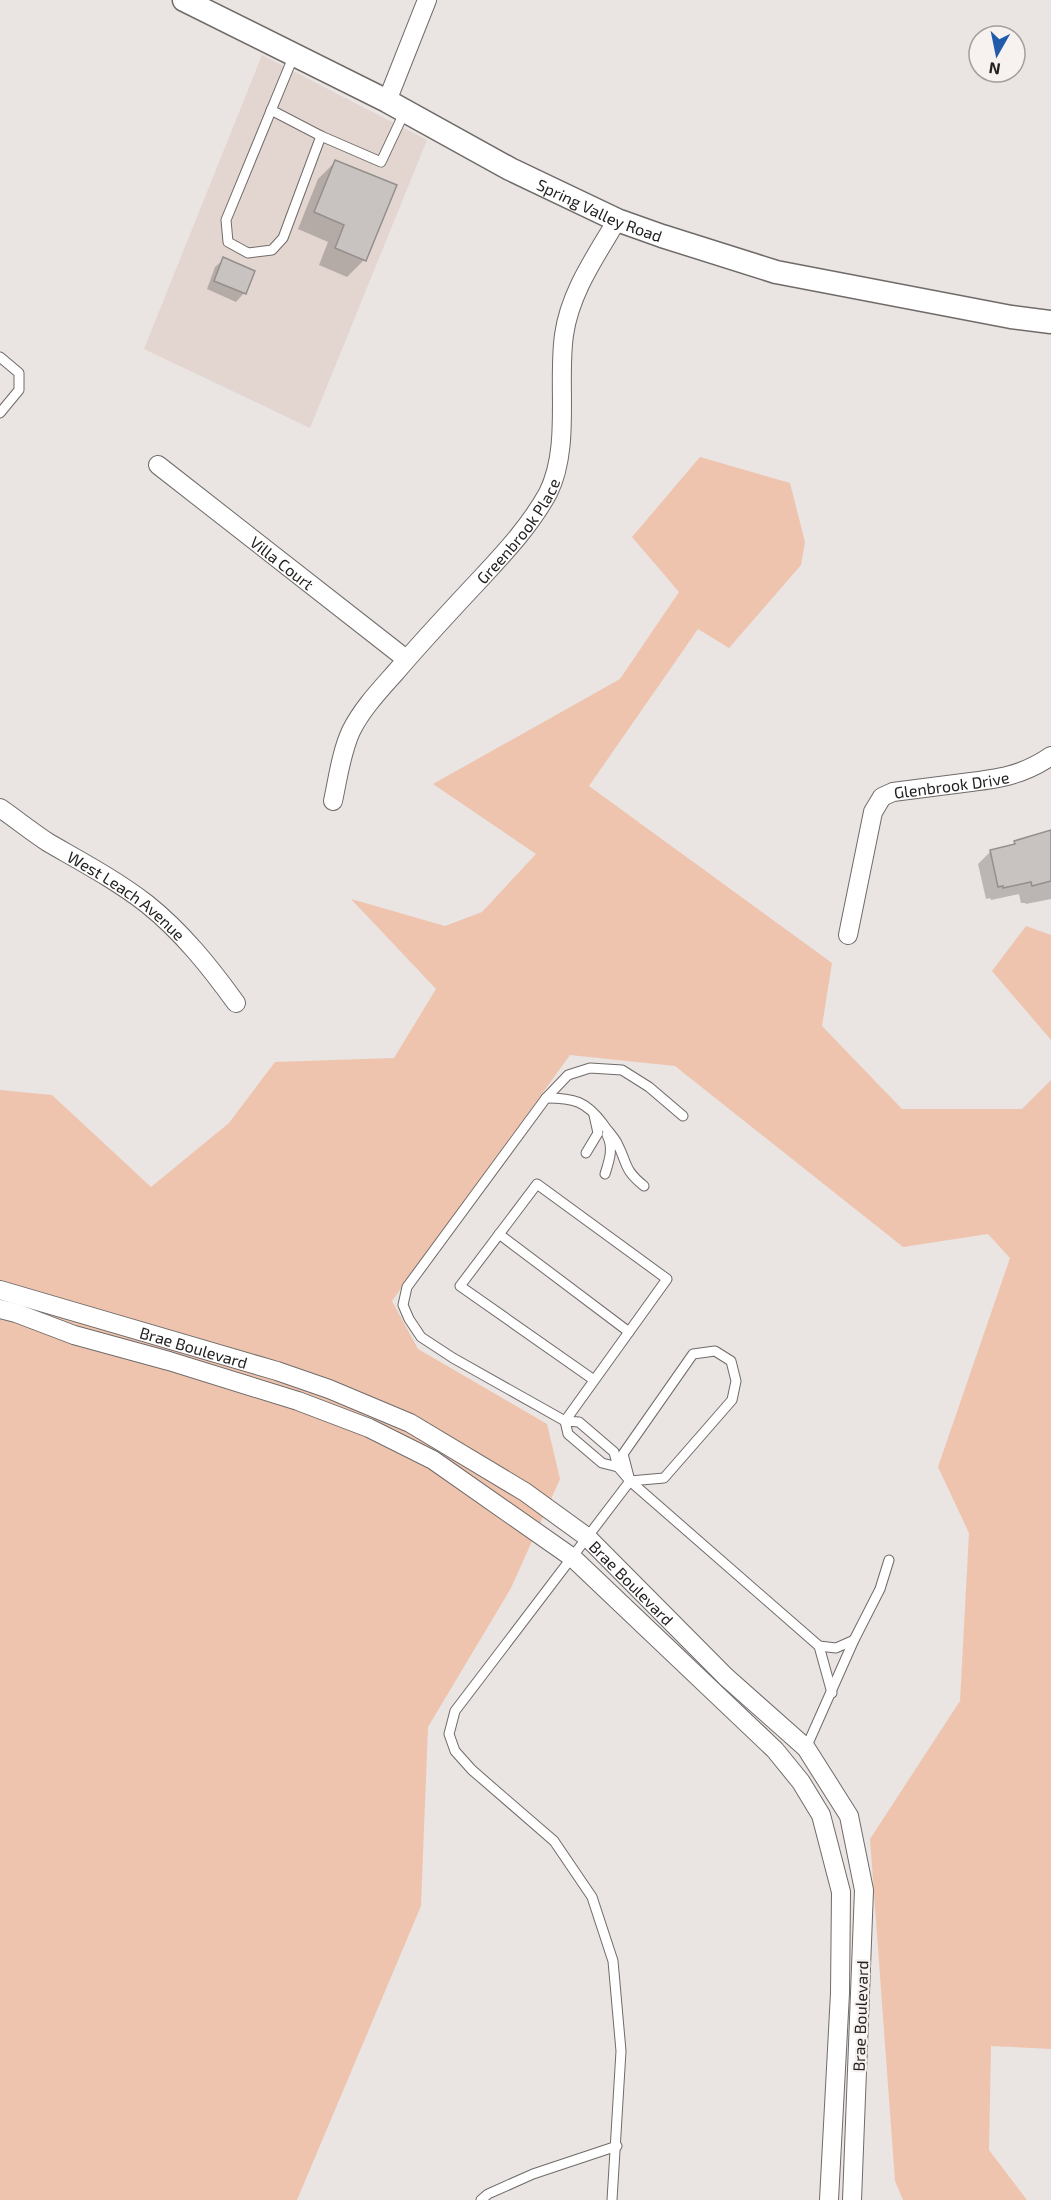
<svg xmlns="http://www.w3.org/2000/svg" width="1051" height="2200" viewBox="0 0 1051 2200" font-family="'Exo 2',sans-serif">
  <style>
    .built { fill: #e3d6d0 }
    .green { fill: #efc4ae }
    .shadow { fill: #0003 }
    .building { fill: #c8c3c1; stroke: #948f8d; stroke-width: 1.5 }
    .lines { fill: none; stroke-linecap: round; stroke-linejoin: round }
    .service-casing { stroke: #706b69; stroke-width: 11 }
    .minor-casing { stroke: #706b69; stroke-width: 20 }
    .tertiary-casing { stroke: #706b69; stroke-width: 25 }
    .service { stroke: #fff; stroke-width: 9 }
    .minor { stroke: #fff; stroke-width: 18 }
    .tertiary { stroke: #fff; stroke-width: 22 }
    .labels { text-anchor: middle; dominant-baseline: central; stroke-width: 4.5; stroke-linejoin: round; paint-order: stroke }
    .street-label { font-size: 16px; fill: #232120; stroke: #f7f2ef }
  </style>
  <rect width="100%" height="100%" fill="#eae4e2"/>
  <path class="built" d="M 262,55 L 427,140 L 310,428 L 144,349 Z"/>
  <g class="green">
    <path d="M 700,457 L 790,483 L 805,542 L 801,565 L 729,648 L 698,629 L 589,786 L 832,963 L 822,1026 L 902,1109 L 1022,1109 L 1051,1080 L 1051,2049 L 991,2046 L 989,2150 L 1027,2200 L 903,2200 L 895,2181 L 870,1839 L 960,1701 L 969,1533 L 938,1467 L 1010,1258 L 988,1234 L 903,1247 L 675,1066 L 570,1055 L 392,1301 L 418,1349 L 547,1424 L 560,1479 L 511,1588 L 428,1727 L 421,1906 L 297,2200 L 0,2200 L 0,1090 L 52,1095 L 151,1187 L 229,1123 L 275,1062 L 394,1058 L 436,989 L 351,899 L 445,926 L 482,912 L 536,854 L 433,784 L 620,679 L 679,592 L 632,537 Z"/>
    <path d="M 1026,926 L 1051,935 L 1051,1040 L 992,971 Z"/>
  </g>
  <g class="shadow">
    <path d="M 335,162 L 364,260 L 347,277 L 319,265 L 328,242 L 298,229 L 318,179 Z"/>
    <path d="M 224,259 L 244,293 L 236,302 L 207,289 L 215,267 Z"/>
    <path d="M 1051,833 L 1051,899 L 1026,904 L 1025,903 L 1021,903 L 1019,894 L 991,900 L 990,898 L 986,899 L 978,864 L 990,852 Z"/>
  </g>
  <g class="building">
    <path d="M 335,160 L 397,185 L 366,261 L 335,248 L 344,225 L 314,212 Z"/>
    <path d="M 223,257 L 255,271 L 246,294 L 214,281 Z"/>
    <path d="M 1051,830 L 1051,881 L 1032,886 L 1031,882 L 1003,888 L 1003,886 L 998,887 L 990,850 L 1015,844 L 1014,841 Z"/>
  </g>
  <g class="lines">
    <defs>
      <g id="service">
        <path d="M 294,55 L 226,220 L 228,242 L 248,253 L 272,250 L 283,238 L 321,136 L 381,162 L 405,111"/>
        <path d="M 271,110 L 321,136"/>
        <path d="M 0,357 L 19,373 L 19,390 L 0,413"/>
        <path d="M 546,1098 C 574,1098 586,1101 603,1124 C 607,1130 613,1136 617,1143 C 628,1164 623,1169 644,1186"/>
        <path d="M 683,1116 L 649,1087 L 622,1070 L 590,1068 L 568,1075 L 546,1098 L 407,1287 L 403,1305 L 409,1319 L 421,1337 L 453,1358 L 565,1421 L 579,1422 L 614,1452 L 618,1467 L 630,1481 L 819,1646 L 832,1693"/>
        <path d="M 586,1153 L 598,1133 L 594,1115"/>
        <path d="M 605,1174 C 609,1161 614,1148 607,1135"/>
        <path d="M 499,1234 L 629,1332"/>
        <path d="M 594,1380 L 460,1286 L 537,1184 L 667,1279 L 565,1421 L 568,1434 L 602,1463 L 618,1467"/>
        <path d="M 819,1646 L 836,1648 L 854,1640"/>
        <path d="M 806,1748 L 854,1640 L 880,1589 L 889,1560"/>
        <path d="M 481,2200 L 488,2194 L 533,2174 L 617,2146"/>
        <path d="M 612,2200 L 621,2051 L 613,1961 L 592,1897 L 554,1841 L 472,1770 L 455,1751 L 449,1734 L 455,1711 L 630,1481 L 664,1478 L 732,1400 L 736,1381 L 731,1361 L 715,1351 L 693,1354 L 623,1454 L 630,1481"/>
      </g>
      <g id="minor">
        <path d="M 387,101 L 427,0"/>
        <path id="s1" d="M 158,465 L 406,659"/>
        <path id="s2" d="M 333,801 C 338,778 341,753 351,731 C 362,709 379,691 395,673 C 424,639 454,607 484,575 C 508,549 531,524 548,493 C 571,447 557,384 564,335 C 570,292 596,256 617,220"/>
        <path id="s3" d="M 0,808 C 16,819 32,832 49,843 C 82,862 116,880 147,904 C 182,932 210,967 236,1003"/>
        <path id="s4" d="M 848,935 L 873,812 L 882,797 L 893,792 C 916,789 939,786 963,783 C 997,779 1022,776 1051,756"/>
        <path id="s5" d="M 0,1290 L 277,1371 L 329,1389 L 410,1423 L 525,1492 L 587,1537 L 726,1677 L 806,1748 L 849,1816 L 864,1890 L 852,2200"/>
        <path d="M 0,1309 L 16,1313 L 74,1335 L 169,1361 L 298,1401 L 369,1428 L 433,1460 L 573,1558 L 775,1750 L 801,1782 L 821,1815 L 841,1892 L 840,1993 L 829,2200"/>
      </g>
      <g id="tertiary">
        <path id="s6" d="M 184,0 L 387,101 L 510,169 L 617,220 L 662,236 L 776,272 L 1011,317 L 1051,322"/>
      </g>
    </defs>
    <use href="#service" class="service-casing"/>
    <use href="#minor" class="minor-casing"/>
    <use href="#tertiary" class="tertiary-casing"/>
    <use href="#service" class="service"/>
    <use href="#minor" class="minor"/>
    <use href="#tertiary" class="tertiary"/>
  </g>
  <g class="labels">
    <g class="street-label">
      <text stroke="none"><textPath href="#s6" startOffset="466">Spring Valley Road</textPath></text>
      <text stroke="none"><textPath href="#s2" startOffset="334">Greenbrook Place</textPath></text>
      <text stroke="none"><textPath href="#s1" startOffset="158">Villa Court</textPath></text>
      <text stroke="none"><textPath href="#s4" startOffset="214">Glenbrook Drive</textPath></text>
      <text stroke="none"><textPath href="#s3" startOffset="154">West Leach Avenue</textPath></text>
      <text stroke="none"><textPath href="#s5" startOffset="202">Brae Boulevard</textPath></text>
      <text stroke="none"><textPath href="#s5" startOffset="706">Brae Boulevard</textPath></text>
      <text transform="translate(860 2016) rotate(-88)">Brae Boulevard</text>
    </g>
  </g>
  <g transform="translate(997 54) rotate(189)"><circle r="28" fill="#f7f2ef" stroke="#a29e9c" stroke-width="1.5"/>
  <path d="M0-4.5L10 22L0 15L-10 22Z" fill="#205bac"/>
  <text y="-9" font-size="16" font-weight="bold" text-anchor="middle" fill="#232120">N</text>
  </g>
</svg>
